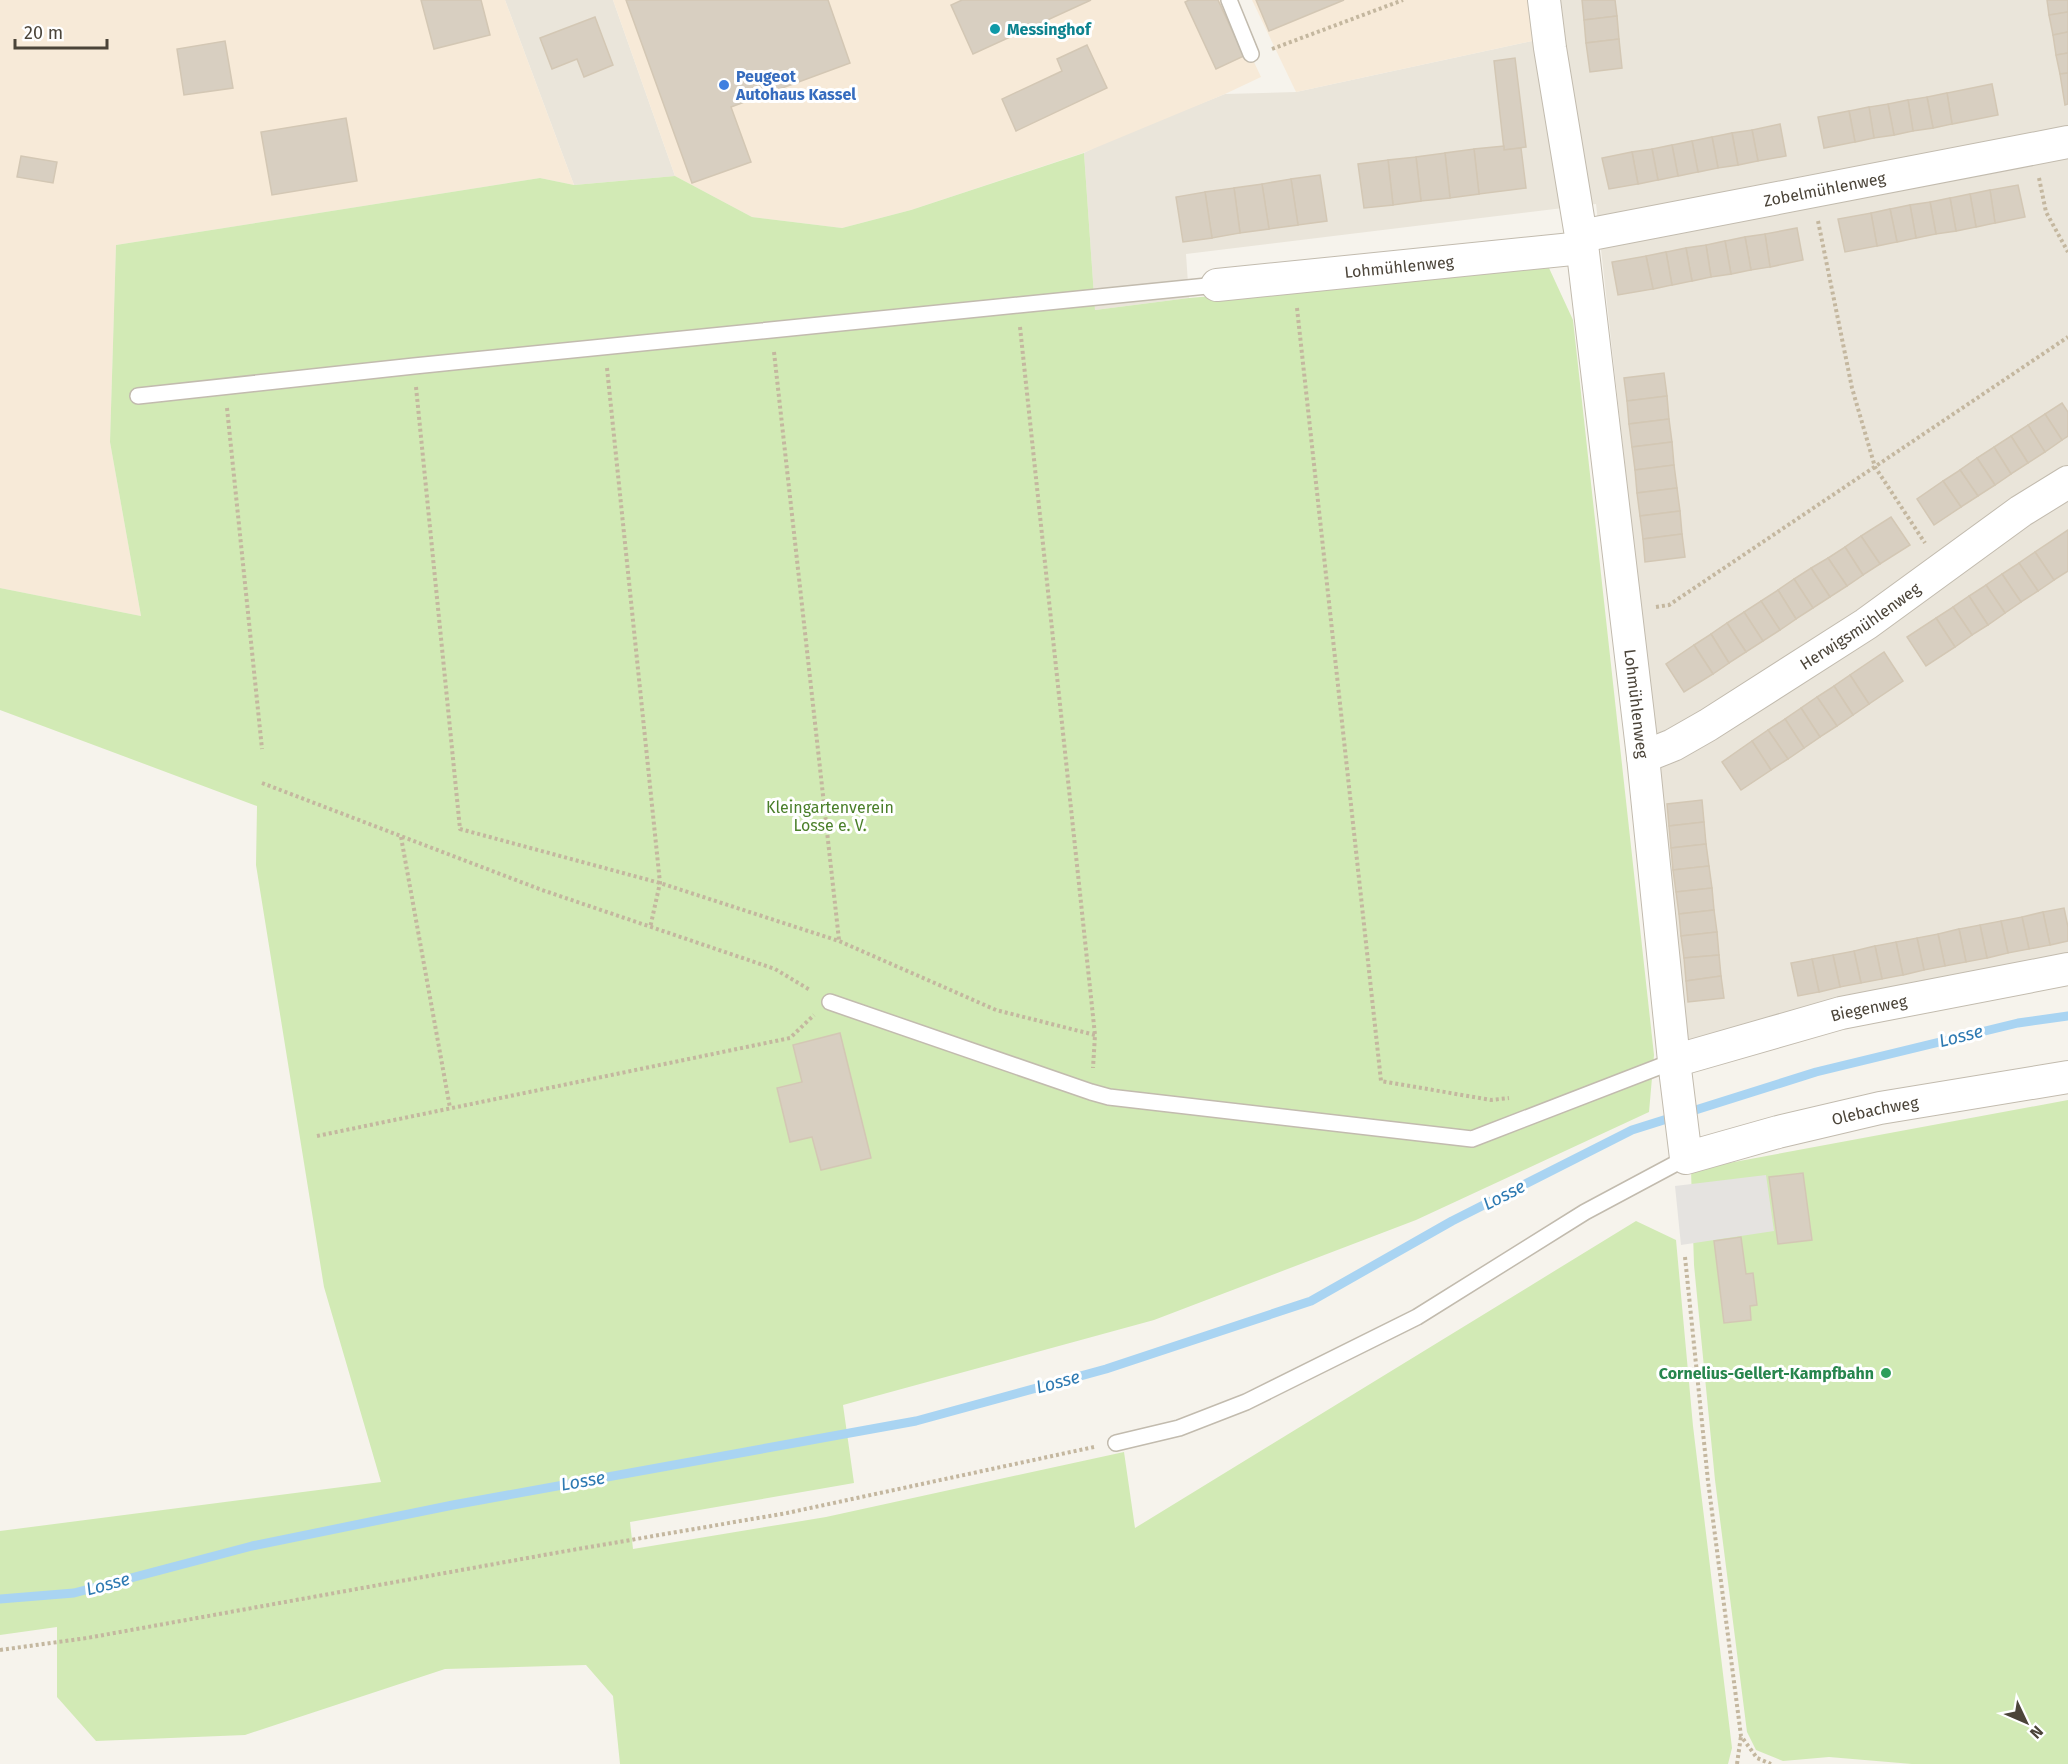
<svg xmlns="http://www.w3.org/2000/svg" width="2068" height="1764" viewBox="0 0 2068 1764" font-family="'Fira Sans',sans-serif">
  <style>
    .residential { fill: #eae5da }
    .commercial { fill: #f7ead8 }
    .green { fill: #d2eab5 }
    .parking { fill: #e5e3e0 }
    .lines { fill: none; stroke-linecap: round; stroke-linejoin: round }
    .stream { stroke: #a9d4f2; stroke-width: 9 }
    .building { fill: #d8cfc1; stroke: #d3c7b4; stroke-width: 1.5 }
    .lane-casing { stroke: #c2bbae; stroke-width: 18 }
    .street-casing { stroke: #c2bbae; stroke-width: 34 }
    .path { stroke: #c4b79f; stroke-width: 4; stroke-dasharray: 3 3; stroke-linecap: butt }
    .lane { stroke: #fff; stroke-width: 15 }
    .street { stroke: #fff; stroke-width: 32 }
    .culture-dot { fill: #0f9aa8; stroke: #fff; stroke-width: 2 }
    .shop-dot { fill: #3f7fe0; stroke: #fff; stroke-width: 2 }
    .leisure-dot { fill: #2e9e5b; stroke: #fff; stroke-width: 2 }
    .labels { text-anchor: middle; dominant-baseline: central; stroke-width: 6; stroke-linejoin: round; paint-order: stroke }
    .culture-label { font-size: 16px; font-weight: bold; fill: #0d838f; stroke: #fff; text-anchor: start }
    .shop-label { font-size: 16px; font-weight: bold; fill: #366cbe; stroke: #fff; text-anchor: start }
    .street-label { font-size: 16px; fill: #4b4439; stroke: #fff }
    .park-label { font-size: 16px; fill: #4a7f2a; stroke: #fff }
    .leisure-label { font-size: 16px; font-weight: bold; fill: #27864d; stroke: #fff; text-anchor: end }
    .water-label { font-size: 18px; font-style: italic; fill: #2e7ab2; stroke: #fff }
  </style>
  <rect width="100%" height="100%" fill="#f6f3ec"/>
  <g class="residential">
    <path d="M 505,0 L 613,0 L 675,176 L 574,185 Z"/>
    <path d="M 1529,0 L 2068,0 L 2068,981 L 1956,1001 L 1691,1064 L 1596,204 L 1186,254 L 1189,298 L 1095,310 L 1084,153 L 1109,140 L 1225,94 L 1296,92 L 1532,41 Z"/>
  </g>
  <g class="commercial">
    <path d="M 0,0 L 505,0 L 574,185 L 540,178 L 116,245 L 110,442 L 141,616 L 0,588 Z"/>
    <path d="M 613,0 L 1225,0 L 1261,77 L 1225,94 L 1083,153 L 911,210 L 842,228 L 752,217 L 675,176 Z"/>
    <path d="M 1252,0 L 1529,0 L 1532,41 L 1296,92 Z"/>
  </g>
  <g class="green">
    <path d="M 1084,153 L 1095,310 L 1189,298 L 1549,268 L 1573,320 L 1654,1055 L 1649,1112 L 1416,1220 L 1154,1320 L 843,1405 L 854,1483 L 630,1522 L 633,1549 L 826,1517 L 1124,1452 L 1135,1528 L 1636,1221 L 1676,1240 L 1693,1426 L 1732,1748 L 1728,1764 L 620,1764 L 613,1696 L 586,1665 L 445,1669 L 245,1735 L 96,1741 L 57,1697 L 57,1627 L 0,1635 L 0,1531 L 381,1482 L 324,1287 L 256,865 L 257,806 L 0,710 L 0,588 L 141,616 L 110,442 L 116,245 L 540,178 L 574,185 L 675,176 L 752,217 L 842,228 L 911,210 Z"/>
    <path d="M 2068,1100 L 2068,1764 L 1912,1764 L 1829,1757 L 1783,1761 L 1756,1750 L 1747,1732 L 1715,1480 L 1694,1265 L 1691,1170 Z"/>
  </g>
  <path class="parking" d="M 1766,1175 L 1774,1231 L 1681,1245 L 1675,1186 Z"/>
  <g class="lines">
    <path class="stream" d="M 0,1599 L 74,1593 L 252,1546 L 453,1505 L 916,1421 L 1106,1369 L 1311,1301 L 1452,1221 L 1632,1130 L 1816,1072 L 2018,1023 L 2068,1016"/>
  </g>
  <g class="building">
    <path d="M 421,0 L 481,0 L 490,35 L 434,49 Z"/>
    <path d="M 626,0 L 828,0 L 850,63 L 731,107 L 751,162 L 692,183 Z"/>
    <path d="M 962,0 L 1091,0 L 973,54 L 951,5 Z"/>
    <path d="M 1189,0 L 1218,0 L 1244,56 L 1216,69 L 1185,2 Z"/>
    <path d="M 1256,0 L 1344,0 L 1269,31 Z"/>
    <path d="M 1582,0 L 1615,0 L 1617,16 L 1584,20 Z"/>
    <path d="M 2047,0 L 2068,0 L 2068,12 L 2049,15 Z"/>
    <path d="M 2068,12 L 2068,32 L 2053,35 L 2049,15 Z"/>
    <path d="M 1617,16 L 1619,39 L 1586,43 L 1584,20 Z"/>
    <path d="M 595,17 L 613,65 L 584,77 L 577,59 L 552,69 L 540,38 Z"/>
    <path d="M 2068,32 L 2068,53 L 2056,55 L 2053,35 Z"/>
    <path d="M 1619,39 L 1622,68 L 1590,72 L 1586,43 Z"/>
    <path d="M 225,41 L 233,88 L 184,95 L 177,49 Z"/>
    <path d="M 1087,45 L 1107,88 L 1016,131 L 1002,99 L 1062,71 L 1057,59 Z"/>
    <path d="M 2068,53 L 2068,73 L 2060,74 L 2056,55 Z"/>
    <path d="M 1515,58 L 1526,147 L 1504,150 L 1494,61 Z"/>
    <path d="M 2068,73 L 2068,104 L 2065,105 L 2060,74 Z"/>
    <path d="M 1992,84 L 1998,115 L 1952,124 L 1947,93 Z"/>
    <path d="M 1947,93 L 1952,124 L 1933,128 L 1927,97 Z"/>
    <path d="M 1927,97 L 1933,128 L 1913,131 L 1908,100 Z"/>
    <path d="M 1908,100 L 1913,131 L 1894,135 L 1888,104 Z"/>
    <path d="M 1888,104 L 1894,135 L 1874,138 L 1869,107 Z"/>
    <path d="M 1869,107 L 1874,138 L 1855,142 L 1849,111 Z"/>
    <path d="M 1849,111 L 1855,142 L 1824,148 L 1818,117 Z"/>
    <path d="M 346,118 L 357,181 L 272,195 L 261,132 Z"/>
    <path d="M 1780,124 L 1786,156 L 1758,161 L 1752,130 Z"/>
    <path d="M 1752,130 L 1758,161 L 1738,165 L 1732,133 Z"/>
    <path d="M 1732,133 L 1738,165 L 1718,168 L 1712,137 Z"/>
    <path d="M 1712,137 L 1718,168 L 1698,172 L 1692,141 Z"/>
    <path d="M 1692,141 L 1698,172 L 1678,176 L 1672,145 Z"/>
    <path d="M 1672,145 L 1678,176 L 1658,180 L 1652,149 Z"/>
    <path d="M 1504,146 L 1504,150 L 1521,148 L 1526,188 L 1479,194 L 1474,149 Z"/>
    <path d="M 1474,149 L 1479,194 L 1450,198 L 1445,153 Z"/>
    <path d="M 1652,149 L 1658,180 L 1638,184 L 1632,152 Z"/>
    <path d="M 1632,152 L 1638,184 L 1609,189 L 1602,158 Z"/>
    <path d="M 1445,153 L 1450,198 L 1421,201 L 1416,157 Z"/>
    <path d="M 21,156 L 57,162 L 53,183 L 17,177 Z"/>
    <path d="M 1416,157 L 1421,201 L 1393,205 L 1388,160 Z"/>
    <path d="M 1388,160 L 1393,205 L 1364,208 L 1358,164 Z"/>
    <path d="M 1320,175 L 1327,221 L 1298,225 L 1291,179 Z"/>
    <path d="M 1291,179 L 1298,225 L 1269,229 L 1262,184 Z"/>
    <path d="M 1262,184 L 1269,229 L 1240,233 L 1234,188 Z"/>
    <path d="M 2018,185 L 2025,217 L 1995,223 L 1990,190 Z"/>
    <path d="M 1234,188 L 1240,233 L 1212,238 L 1205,192 Z"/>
    <path d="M 1990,190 L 1995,223 L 1976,227 L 1970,194 Z"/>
    <path d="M 1205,192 L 1212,238 L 1183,242 L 1176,197 Z"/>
    <path d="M 1970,194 L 1976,227 L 1956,231 L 1950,198 Z"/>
    <path d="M 1950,198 L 1956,231 L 1936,234 L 1930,202 Z"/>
    <path d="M 1930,202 L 1936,234 L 1916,238 L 1910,205 Z"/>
    <path d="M 1910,205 L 1916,238 L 1897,242 L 1890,209 Z"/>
    <path d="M 1890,209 L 1897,242 L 1877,246 L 1871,213 Z"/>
    <path d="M 1871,213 L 1877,246 L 1845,252 L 1838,219 Z"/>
    <path d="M 1797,228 L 1803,260 L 1770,267 L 1765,234 Z"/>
    <path d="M 1765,234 L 1770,267 L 1751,270 L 1745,237 Z"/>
    <path d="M 1745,237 L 1751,270 L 1731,274 L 1725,241 Z"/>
    <path d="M 1725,241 L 1731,274 L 1711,277 L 1706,245 Z"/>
    <path d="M 1706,245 L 1711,277 L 1692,281 L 1686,248 Z"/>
    <path d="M 1686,248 L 1692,281 L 1672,285 L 1666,252 Z"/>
    <path d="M 1666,252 L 1672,285 L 1653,289 L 1646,256 Z"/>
    <path d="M 1646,256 L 1653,289 L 1618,295 L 1612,262 Z"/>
    <path d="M 1664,373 L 1667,396 L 1627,401 L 1624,378 Z"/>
    <path d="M 1667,396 L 1669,419 L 1629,424 L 1627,401 Z"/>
    <path d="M 2062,403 L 2068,412 L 2068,436 L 2062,440 L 2045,414 Z"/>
    <path d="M 2045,414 L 2062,440 L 2045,452 L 2028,425 Z"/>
    <path d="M 1669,419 L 1672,442 L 1632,447 L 1629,424 Z"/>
    <path d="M 2028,425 L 2045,452 L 2028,463 L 2011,436 Z"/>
    <path d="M 2011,436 L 2028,463 L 2011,474 L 1994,447 Z"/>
    <path d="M 1672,442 L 1674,465 L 1635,470 L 1632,447 Z"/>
    <path d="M 1994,447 L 2011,474 L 1995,485 L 1977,458 Z"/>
    <path d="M 1977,458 L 1995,485 L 1978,496 L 1960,470 Z"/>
    <path d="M 1674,465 L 1677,488 L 1637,493 L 1635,470 Z"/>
    <path d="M 1960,470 L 1978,496 L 1961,507 L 1943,481 Z"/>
    <path d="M 1943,481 L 1961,507 L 1934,525 L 1917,499 Z"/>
    <path d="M 1677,488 L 1680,511 L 1640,516 L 1637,493 Z"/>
    <path d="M 1680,511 L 1682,534 L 1643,539 L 1640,516 Z"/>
    <path d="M 1891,517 L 1910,545 L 1880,564 L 1861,536 Z"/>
    <path d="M 2068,530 L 2068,571 L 2054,580 L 2035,552 Z"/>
    <path d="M 1682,534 L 1685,557 L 1645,562 L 1643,539 Z"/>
    <path d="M 1861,536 L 1880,564 L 1863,575 L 1845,547 Z"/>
    <path d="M 1845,547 L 1863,575 L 1847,586 L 1828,558 Z"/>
    <path d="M 2035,552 L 2054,580 L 2038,591 L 2019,563 Z"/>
    <path d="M 1828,558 L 1847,586 L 1830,597 L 1811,568 Z"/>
    <path d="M 2019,563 L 2038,591 L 2021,602 L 2002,574 Z"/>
    <path d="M 1811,568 L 1830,597 L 1813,608 L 1794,579 Z"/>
    <path d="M 2002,574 L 2021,602 L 2005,613 L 1986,585 Z"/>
    <path d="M 1794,579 L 1813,608 L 1796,619 L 1778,590 Z"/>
    <path d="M 1986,585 L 2005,613 L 1988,625 L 1969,596 Z"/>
    <path d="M 1778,590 L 1796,619 L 1780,630 L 1761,601 Z"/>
    <path d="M 1969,596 L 1988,625 L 1972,635 L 1953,607 Z"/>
    <path d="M 1761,601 L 1780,630 L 1763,641 L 1744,612 Z"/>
    <path d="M 1953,607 L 1972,635 L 1955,647 L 1936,618 Z"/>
    <path d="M 1744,612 L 1763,641 L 1746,652 L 1727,623 Z"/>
    <path d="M 1936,618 L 1955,647 L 1926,666 L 1907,637 Z"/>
    <path d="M 1727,623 L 1746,652 L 1729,663 L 1711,634 Z"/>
    <path d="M 1711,634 L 1729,663 L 1713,674 L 1694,645 Z"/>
    <path d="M 1694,645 L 1713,674 L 1684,692 L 1666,664 Z"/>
    <path d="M 1884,652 L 1903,681 L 1869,704 L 1850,675 Z"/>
    <path d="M 1850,675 L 1869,704 L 1853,715 L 1834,686 Z"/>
    <path d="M 1834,686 L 1853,715 L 1837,726 L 1817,697 Z"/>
    <path d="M 1817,697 L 1837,726 L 1820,737 L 1801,708 Z"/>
    <path d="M 1801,708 L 1820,737 L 1804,748 L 1785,719 Z"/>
    <path d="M 1785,719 L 1804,748 L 1788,759 L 1768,730 Z"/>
    <path d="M 1768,730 L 1788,759 L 1771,770 L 1752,741 Z"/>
    <path d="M 1752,741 L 1771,770 L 1741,790 L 1722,762 Z"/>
    <path d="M 1702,800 L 1704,822 L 1669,826 L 1667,804 Z"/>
    <path d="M 1704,822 L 1706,844 L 1671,848 L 1669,826 Z"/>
    <path d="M 1706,844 L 1709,866 L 1673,870 L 1671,848 Z"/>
    <path d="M 1709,866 L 1712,888 L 1676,892 L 1673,870 Z"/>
    <path d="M 1712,888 L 1714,910 L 1679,914 L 1676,892 Z"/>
    <path d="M 2064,908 L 2068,927 L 2068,941 L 2050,945 L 2043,912 Z"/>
    <path d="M 1714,910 L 1717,932 L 1681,936 L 1679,914 Z"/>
    <path d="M 2043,912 L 2050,945 L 2029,949 L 2022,917 Z"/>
    <path d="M 2022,917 L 2029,949 L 2008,953 L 2001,921 Z"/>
    <path d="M 2001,921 L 2008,953 L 1987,958 L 1980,925 Z"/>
    <path d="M 1980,925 L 1987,958 L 1966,962 L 1959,929 Z"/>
    <path d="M 1959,929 L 1966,962 L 1945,966 L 1938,934 Z"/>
    <path d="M 1717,932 L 1719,955 L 1684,958 L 1681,936 Z"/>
    <path d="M 1938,934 L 1945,966 L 1924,970 L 1917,938 Z"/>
    <path d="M 1917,938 L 1924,970 L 1903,975 L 1896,942 Z"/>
    <path d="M 1896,942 L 1903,975 L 1882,979 L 1875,946 Z"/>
    <path d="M 1875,946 L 1882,979 L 1861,983 L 1854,951 Z"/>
    <path d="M 1854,951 L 1861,983 L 1840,987 L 1833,955 Z"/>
    <path d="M 1719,955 L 1721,976 L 1686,981 L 1684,958 Z"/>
    <path d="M 1833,955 L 1840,987 L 1819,992 L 1812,959 Z"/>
    <path d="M 1812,959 L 1819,992 L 1798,996 L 1791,963 Z"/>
    <path d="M 1721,976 L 1724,998 L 1688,1002 L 1686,981 Z"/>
    <path d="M 840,1033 L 871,1158 L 821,1170 L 812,1137 L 790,1142 L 777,1088 L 802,1082 L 793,1045 Z"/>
    <path d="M 1803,1173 L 1812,1240 L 1778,1244 L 1769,1177 Z"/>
    <path d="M 1741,1237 L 1746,1274 L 1753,1273 L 1757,1305 L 1750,1306 L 1751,1320 L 1724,1323 L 1714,1241 Z"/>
  </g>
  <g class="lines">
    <defs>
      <g id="lane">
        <path d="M 1229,0 L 1251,54"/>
        <path d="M 138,396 L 414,366 L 1217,285"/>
        <path d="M 830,1002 L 1091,1092 L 1109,1097 L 1472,1139 L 1674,1061"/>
        <path d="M 1116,1443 L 1179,1428 L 1246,1402 L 1417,1317 L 1585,1212 L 1686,1158"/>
      </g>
      <g id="street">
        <path id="s1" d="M 1544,0 L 1550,48 L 1581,236 L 1643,757 L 1674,1061 L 1686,1158 L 1778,1132 L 1880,1108 L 2068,1077"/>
        <path id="s2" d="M 1581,236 L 2068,142"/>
        <path id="s3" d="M 1217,285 L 1582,248"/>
        <path id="s4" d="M 1643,757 L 1673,745 L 1708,725 L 1866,624 L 2021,511 L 2068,482"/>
        <path id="s5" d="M 1674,1061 L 1841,1013 L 2068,969"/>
      </g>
    </defs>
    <use href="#lane" class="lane-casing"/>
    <use href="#street" class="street-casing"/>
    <g class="path">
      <path d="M 1272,49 L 1403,0"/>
      <path d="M 2039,178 L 2046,212 L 2068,252"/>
      <path d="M 1818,221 L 1852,388 L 1875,467 L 1925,543"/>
      <path d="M 1297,308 L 1381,1081 L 1491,1100 L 1509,1098"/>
      <path d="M 1020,327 L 1095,1035 L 1093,1068"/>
      <path d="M 774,352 L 839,940"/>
      <path d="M 607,368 L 660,883 L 650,928"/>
      <path d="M 416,387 L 460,829 L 660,883 L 839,941 L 996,1010 L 1095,1035"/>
      <path d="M 227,408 L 262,749"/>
      <path d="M 1656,607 L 1669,605 L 2068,337"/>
      <path d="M 262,783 L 542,890 L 775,969 L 810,990"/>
      <path d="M 401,837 L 450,1108"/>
      <path d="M 317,1136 L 790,1038 L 814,1015"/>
      <path d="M 1685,1257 L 1708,1481 L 1741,1736 L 1757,1758 L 1771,1764"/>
      <path d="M 0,1650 L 87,1638 L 555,1553 L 787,1513 L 1094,1447"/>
      <path d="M 1737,1764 L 1741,1736"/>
    </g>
    <use href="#lane" class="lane"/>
    <use href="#street" class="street"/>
  </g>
  <circle class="culture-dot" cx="995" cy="29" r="6"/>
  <circle class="shop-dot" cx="724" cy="85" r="6"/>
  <circle class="leisure-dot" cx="1886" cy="1373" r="6"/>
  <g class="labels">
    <g class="culture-label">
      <text x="1007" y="29">Messinghof</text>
    </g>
    <g class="shop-label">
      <text x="736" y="76">Peugeot<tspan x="736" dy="18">Autohaus Kassel</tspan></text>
    </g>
    <g class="street-label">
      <text stroke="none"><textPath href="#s2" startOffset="248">Zobelmühlenweg</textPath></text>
      <text stroke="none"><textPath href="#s3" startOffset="183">Lohmühlenweg</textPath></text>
      <text stroke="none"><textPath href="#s4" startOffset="254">Herwigsmühlenweg</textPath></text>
      <text stroke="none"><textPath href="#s1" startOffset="710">Lohmühlenweg</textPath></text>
      <text stroke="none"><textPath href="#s5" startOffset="202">Biegenweg</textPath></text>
      <text stroke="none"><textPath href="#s1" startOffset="1362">Olebachweg</textPath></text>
    </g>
    <g class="park-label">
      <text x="830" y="807">Kleingartenverein<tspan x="830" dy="18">Losse e. V.</tspan></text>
    </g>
    <g class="leisure-label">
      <text x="1874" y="1373">Cornelius-Gellert-Kampfbahn</text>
    </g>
    <g class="water-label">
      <text transform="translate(1961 1036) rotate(-14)">Losse</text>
      <text transform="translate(1504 1195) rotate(-27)">Losse</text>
      <text transform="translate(1058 1382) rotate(-15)">Losse</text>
      <text transform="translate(583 1481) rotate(-10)">Losse</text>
      <text transform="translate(108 1584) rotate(-15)">Losse</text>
    </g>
  </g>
  <g transform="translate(2026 1722) rotate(134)" stroke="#ffffff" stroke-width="4.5" paint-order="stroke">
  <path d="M0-4.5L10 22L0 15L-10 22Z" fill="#4b4439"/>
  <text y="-9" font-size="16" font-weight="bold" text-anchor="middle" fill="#4b4439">N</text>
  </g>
  <path d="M15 39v9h92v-9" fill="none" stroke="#4b4439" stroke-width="3"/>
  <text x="24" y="39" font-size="18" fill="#4b4439" stroke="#ffffff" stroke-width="4.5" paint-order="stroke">20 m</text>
</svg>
